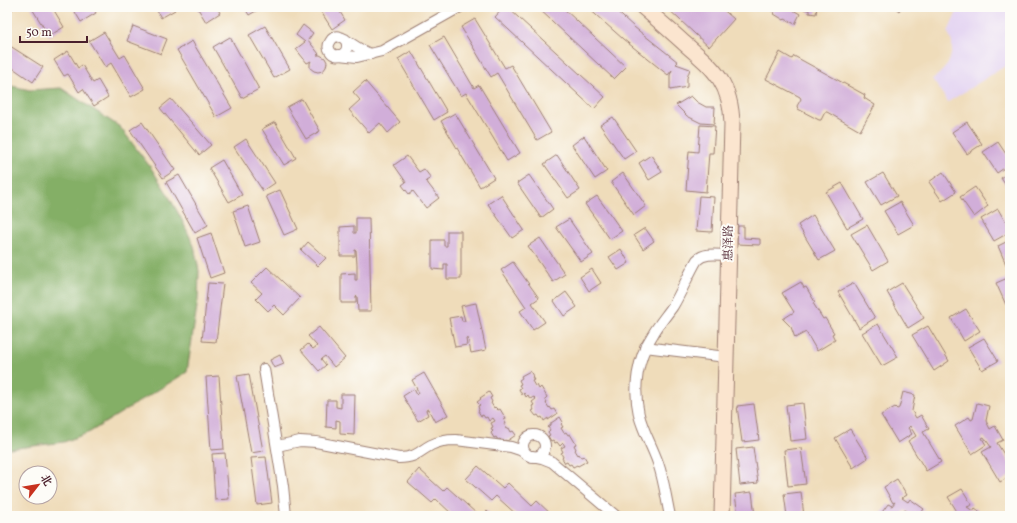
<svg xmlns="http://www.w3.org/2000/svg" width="1017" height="523" viewBox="0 0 1017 523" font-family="Vollkorn,'Noto Serif SC',serif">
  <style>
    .built { fill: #e3d3f2 }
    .forest { fill: #84af66; stroke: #676748 }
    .building { fill: #d1aed9 }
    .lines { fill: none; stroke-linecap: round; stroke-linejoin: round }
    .street-casing { stroke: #9c7e72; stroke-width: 12 }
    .secondary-casing { stroke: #9c7e72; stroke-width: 17 }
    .street { stroke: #fff; stroke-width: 10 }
    .secondary { stroke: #fbe5cf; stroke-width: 15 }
    .labels { text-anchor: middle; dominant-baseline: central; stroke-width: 4; stroke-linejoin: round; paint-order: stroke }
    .street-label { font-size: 12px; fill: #4a1f2b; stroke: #fdfcf7 }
  </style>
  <rect width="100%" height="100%" fill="#fdfcf7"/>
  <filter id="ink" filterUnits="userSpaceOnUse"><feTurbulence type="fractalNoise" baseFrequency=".025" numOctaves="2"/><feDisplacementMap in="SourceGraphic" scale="8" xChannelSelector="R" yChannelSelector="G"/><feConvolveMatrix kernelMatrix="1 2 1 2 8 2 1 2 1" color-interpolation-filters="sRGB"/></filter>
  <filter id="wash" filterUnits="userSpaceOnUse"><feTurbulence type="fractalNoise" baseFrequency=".012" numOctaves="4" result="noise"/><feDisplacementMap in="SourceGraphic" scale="16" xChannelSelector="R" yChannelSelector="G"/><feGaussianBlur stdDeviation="0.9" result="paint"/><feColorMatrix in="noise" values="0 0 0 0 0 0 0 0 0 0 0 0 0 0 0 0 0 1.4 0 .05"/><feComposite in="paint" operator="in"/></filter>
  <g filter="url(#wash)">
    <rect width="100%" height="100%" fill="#efdcba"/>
    <path class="built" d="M 959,7 L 1010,7 L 1010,63 L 948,102 L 932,79 L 938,75 L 943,70 L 948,64 L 950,58 L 952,51 L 952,43 L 948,32 Z"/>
    <path class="forest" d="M 7,85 L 30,90 L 61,88 L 120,127 L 151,168 L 167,193 L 182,220 L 194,246 L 199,271 L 198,300 L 187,372 L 90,432 L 64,442 L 10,449 L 7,448 Z"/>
    <g id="blocks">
      <g class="building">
        <path d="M 7,7 L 11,7 L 13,9 L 7,13 Z"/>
        <path d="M 31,7 L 52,7 L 64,27 L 49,36 Z"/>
        <path d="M 72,7 L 93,7 L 96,13 L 81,22 Z"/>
        <path d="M 155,7 L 173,7 L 175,10 L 161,18 Z"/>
        <path d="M 197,7 L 217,7 L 220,13 L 206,22 Z"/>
        <path d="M 244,7 L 263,7 L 249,15 Z"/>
        <path d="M 318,7 L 337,7 L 345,20 L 332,29 Z"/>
        <path d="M 504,7 L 507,7 L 605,97 L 594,109 L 495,17 Z"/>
        <path d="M 537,7 L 562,7 L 626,67 L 614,79 Z"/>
        <path d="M 587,7 L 612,7 L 634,27 L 678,62 L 676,64 L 690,69 L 687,78 L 687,87 L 670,90 L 670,75 L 672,70 L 668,75 L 623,39 Z"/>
        <path d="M 666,7 L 720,7 L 734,19 L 709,47 Z"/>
        <path d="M 765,7 L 795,7 L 793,10 L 800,14 L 795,24 L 785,19 L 784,20 L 774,14 L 775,13 Z"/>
        <path d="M 802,7 L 817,7 L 816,14 L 809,13 L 809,10 L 802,9 Z"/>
        <path d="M 894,7 L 902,7 L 899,11 Z"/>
        <path d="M 475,19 L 505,68 L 511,65 L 551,132 L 537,140 L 497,73 L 491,77 L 461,27 Z"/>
        <path d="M 303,25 L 313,33 L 308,40 L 319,54 L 317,55 L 320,55 L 325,58 L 327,62 L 326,67 L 323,71 L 318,72 L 314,71 L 310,68 L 310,63 L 311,61 L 307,63 L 296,49 L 305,42 L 296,35 Z"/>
        <path d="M 133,26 L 167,39 L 161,54 L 127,41 Z"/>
        <path d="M 265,26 L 290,69 L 274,78 L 249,35 Z"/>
        <path d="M 104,32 L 120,58 L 125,55 L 145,89 L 131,97 L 111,63 L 105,67 L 89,41 Z"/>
        <path d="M 230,37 L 259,89 L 242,98 L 213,47 Z"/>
        <path d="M 444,37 L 474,88 L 479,85 L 520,153 L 507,161 L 466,93 L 461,96 L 430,45 Z"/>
        <path d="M 192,41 L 232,108 L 216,117 L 177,50 Z"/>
        <path d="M 7,44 L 43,67 L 33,82 L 7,64 Z"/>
        <path d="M 68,51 L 78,68 L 82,65 L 93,83 L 98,80 L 108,97 L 94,106 L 83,89 L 79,92 L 68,74 L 64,76 L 54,60 Z"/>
        <path d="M 411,51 L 447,112 L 434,120 L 398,59 Z"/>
        <path d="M 780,52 L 792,59 L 794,56 L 865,95 L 864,98 L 875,105 L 860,131 L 827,112 L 825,112 L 821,120 L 819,120 L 798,109 L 797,106 L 801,99 L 800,97 L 766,79 Z"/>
        <path d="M 365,81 L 400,122 L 388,133 L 380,123 L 369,133 L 349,110 L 360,100 L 353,92 Z"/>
        <path d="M 691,96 L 697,102 L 706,107 L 715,107 L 714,124 L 701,123 L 687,116 L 676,105 Z"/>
        <path d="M 171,99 L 211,145 L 199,155 L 160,108 Z"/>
        <path d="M 302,99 L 320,131 L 306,139 L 287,107 Z"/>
        <path d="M 455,113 L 494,178 L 480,187 L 441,121 Z"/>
        <path d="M 613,117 L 636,151 L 624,159 L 600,125 Z"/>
        <path d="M 142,122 L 175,170 L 163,178 L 130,130 Z"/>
        <path d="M 275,122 L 296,158 L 284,165 L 262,129 Z"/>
        <path d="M 967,122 L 982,144 L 967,154 L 952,132 Z"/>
        <path d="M 700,125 L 715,126 L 713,153 L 709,153 L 706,192 L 686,190 L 689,151 L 698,152 Z"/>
        <path d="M 584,136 L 607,171 L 595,179 L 572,145 Z"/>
        <path d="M 246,139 L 275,183 L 263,191 L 234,147 Z"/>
        <path d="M 998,142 L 1010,160 L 1010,164 L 997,173 L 983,152 Z"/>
        <path d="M 557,155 L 580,190 L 568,198 L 544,164 Z"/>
        <path d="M 651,155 L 662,172 L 649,180 L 639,163 Z"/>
        <path d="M 407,156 L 419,172 L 424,169 L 431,178 L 426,181 L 439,198 L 426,208 L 413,191 L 409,194 L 402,185 L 406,182 L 394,165 Z"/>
        <path d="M 222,160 L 242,195 L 229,202 L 209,168 Z"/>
        <path d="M 943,172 L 956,192 L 942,201 L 929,182 Z"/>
        <path d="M 1010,172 L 1010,192 L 1001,178 Z"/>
        <path d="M 623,173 L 646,206 L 634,215 L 611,182 Z"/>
        <path d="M 883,173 L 897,196 L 881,205 L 867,182 Z"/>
        <path d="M 179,175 L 208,225 L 195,233 L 166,182 Z"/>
        <path d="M 529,175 L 553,209 L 541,218 L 517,183 Z"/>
        <path d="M 842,183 L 863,219 L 847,228 L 826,192 Z"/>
        <path d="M 975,187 L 988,206 L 974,217 L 960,197 Z"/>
        <path d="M 280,190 L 298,229 L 284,235 L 266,196 Z"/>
        <path d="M 501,195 L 524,230 L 512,238 L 488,204 Z"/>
        <path d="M 597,196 L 622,231 L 610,239 L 585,204 Z"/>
        <path d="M 699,196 L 714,197 L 712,232 L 696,231 Z"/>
        <path d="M 900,202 L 914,225 L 898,234 L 884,211 Z"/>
        <path d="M 248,206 L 260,242 L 245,247 L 233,211 Z"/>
        <path d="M 998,209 L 1010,230 L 1010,232 L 994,241 L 981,219 Z"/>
        <path d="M 813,215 L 835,251 L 819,260 L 798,225 Z"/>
        <path d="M 356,218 L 369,218 L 371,311 L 358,311 L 357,296 L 356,297 L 356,303 L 341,303 L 341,274 L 355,273 L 355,280 L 357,280 L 357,265 L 356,250 L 355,250 L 355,256 L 340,256 L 340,227 L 354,226 L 354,233 L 356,233 Z"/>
        <path d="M 569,219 L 593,254 L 581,262 L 556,227 Z"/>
        <path d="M 867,225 L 888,261 L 873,270 L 851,234 Z"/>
        <path d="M 738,226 L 744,226 L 744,238 L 760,239 L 760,245 L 737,244 Z"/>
        <path d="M 645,228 L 654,241 L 643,249 L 634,235 Z"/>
        <path d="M 447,231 L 461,231 L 461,279 L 447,279 L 447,264 L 444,264 L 444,270 L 432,269 L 432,240 L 444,240 L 444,246 L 447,246 Z"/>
        <path d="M 211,233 L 224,273 L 210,278 L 197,238 Z"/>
        <path d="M 540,238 L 565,274 L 553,282 L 528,246 Z"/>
        <path d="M 1010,240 L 1010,268 L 1008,269 L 998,246 Z"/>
        <path d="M 308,242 L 326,258 L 318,266 L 301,250 Z"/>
        <path d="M 621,249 L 629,263 L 618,270 L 609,257 Z"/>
        <path d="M 513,262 L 539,298 L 532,303 L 545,322 L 533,330 L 520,311 L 526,307 L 501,270 Z"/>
        <path d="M 267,267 L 300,298 L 284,315 L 274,305 L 268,311 L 256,299 L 262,293 L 251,283 Z"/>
        <path d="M 592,269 L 601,283 L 589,291 L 580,277 Z"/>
        <path d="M 1010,277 L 1010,304 L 1006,305 L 996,283 Z"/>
        <path d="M 801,282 L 804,288 L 806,287 L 815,302 L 813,303 L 823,319 L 825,318 L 834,333 L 832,334 L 835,340 L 817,351 L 806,332 L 795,338 L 791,327 L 783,319 L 794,312 L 782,293 Z"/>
        <path d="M 208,283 L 223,284 L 216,342 L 202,341 Z"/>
        <path d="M 854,283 L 875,318 L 859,328 L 838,292 Z"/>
        <path d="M 902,283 L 924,318 L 908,328 L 887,292 Z"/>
        <path d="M 566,292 L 577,307 L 564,316 L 554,301 Z"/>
        <path d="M 476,303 L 486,350 L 471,353 L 468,338 L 466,339 L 467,345 L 455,347 L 449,318 L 461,316 L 462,321 L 465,321 L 461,306 Z"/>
        <path d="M 966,309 L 980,331 L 964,341 L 951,318 Z"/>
        <path d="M 878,324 L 898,357 L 882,366 L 862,333 Z"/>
        <path d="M 928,326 L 949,361 L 934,371 L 912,335 Z"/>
        <path d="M 319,327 L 345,358 L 334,367 L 325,356 L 321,359 L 326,365 L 319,371 L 301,350 L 308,344 L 313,349 L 317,346 L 308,336 Z"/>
        <path d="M 984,338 L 998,361 L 982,370 L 968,347 Z"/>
        <path d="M 280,355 L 284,364 L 274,368 L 270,360 Z"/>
        <path d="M 530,371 L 533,376 L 532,377 L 534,380 L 532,381 L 535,386 L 537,385 L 539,389 L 541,387 L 547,397 L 545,399 L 547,402 L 546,403 L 549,408 L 550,407 L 552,410 L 554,409 L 557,414 L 548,420 L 548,418 L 544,421 L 542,417 L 540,418 L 538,415 L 536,416 L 532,411 L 534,410 L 532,406 L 534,405 L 532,402 L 536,399 L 534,397 L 530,399 L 528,395 L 526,397 L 524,393 L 522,395 L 519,389 L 521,388 L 519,385 L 521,384 L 519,380 L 522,378 L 521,376 Z"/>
        <path d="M 424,373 L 448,415 L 435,422 L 428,409 L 426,410 L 428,415 L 418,421 L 403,396 L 414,389 L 417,395 L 419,393 L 412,380 Z"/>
        <path d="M 249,374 L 263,451 L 251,453 L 237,376 Z"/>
        <path d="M 219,376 L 224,449 L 211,450 L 206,377 Z"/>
        <path d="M 489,392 L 492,397 L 490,398 L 492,402 L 491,403 L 494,408 L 495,407 L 498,410 L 500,409 L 506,419 L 504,420 L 506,424 L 504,424 L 507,429 L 509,428 L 511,432 L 513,431 L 516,435 L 507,441 L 506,440 L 503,442 L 500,439 L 498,440 L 496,437 L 494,438 L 491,433 L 493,431 L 491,428 L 493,427 L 491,423 L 495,421 L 493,418 L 489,421 L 487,417 L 485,418 L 483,415 L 481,416 L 478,411 L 479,410 L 478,406 L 480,405 L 477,402 L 481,399 L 480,398 Z"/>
        <path d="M 903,392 L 915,395 L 912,411 L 916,418 L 921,415 L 929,429 L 923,432 L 941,462 L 926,471 L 908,441 L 916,436 L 910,426 L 908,428 L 912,434 L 898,443 L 881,415 L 895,407 L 897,409 L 899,408 Z"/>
        <path d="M 341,394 L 355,394 L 354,435 L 340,434 L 340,421 L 336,420 L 336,428 L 326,427 L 327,400 L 336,400 L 336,407 L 341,408 Z"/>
        <path d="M 803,403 L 807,439 L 790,441 L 786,405 Z"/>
        <path d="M 977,403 L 989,406 L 986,421 L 990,429 L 995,426 L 1003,440 L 997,443 L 1010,464 L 1010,476 L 1000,482 L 982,452 L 991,447 L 984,437 L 982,438 L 986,445 L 972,454 L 955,426 L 969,417 L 971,420 L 973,419 Z"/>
        <path d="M 754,404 L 759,440 L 742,442 L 737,406 Z"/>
        <path d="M 560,417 L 563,422 L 561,424 L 563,427 L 561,428 L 564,433 L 566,432 L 568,435 L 570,434 L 576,444 L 574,445 L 576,449 L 575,450 L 578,455 L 579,454 L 581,457 L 584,456 L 587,461 L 578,466 L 577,465 L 573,467 L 571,464 L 569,465 L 567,462 L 565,463 L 562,458 L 563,457 L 561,453 L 563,452 L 561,448 L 565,446 L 563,443 L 560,446 L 557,442 L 555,443 L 553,440 L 551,441 L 548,436 L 550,435 L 548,432 L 550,430 L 548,427 L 551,425 L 551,423 Z"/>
        <path d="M 850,429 L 868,458 L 853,468 L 835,438 Z"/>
        <path d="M 753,447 L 758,483 L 740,485 L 736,449 Z"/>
        <path d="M 801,448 L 806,484 L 788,486 L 784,450 Z"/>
        <path d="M 225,453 L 229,499 L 215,500 L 212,454 Z"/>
        <path d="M 266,457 L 272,503 L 257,505 L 251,458 Z"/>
        <path d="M 478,466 L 503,488 L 508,483 L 532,506 L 537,501 L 553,516 L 528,516 L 525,513 L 522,516 L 518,516 L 496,496 L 491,501 L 466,479 Z"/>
        <path d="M 419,469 L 443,491 L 447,487 L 477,514 L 476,516 L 454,516 L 436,499 L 432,503 L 408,482 Z"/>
        <path d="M 897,479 L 907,495 L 902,498 L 908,502 L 910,499 L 924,509 L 919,516 L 913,516 L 905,510 L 902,514 L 905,516 L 882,516 L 880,515 L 888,504 L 892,506 L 895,502 L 893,503 L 884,487 Z"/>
        <path d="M 962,489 L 972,505 L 967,507 L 973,511 L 975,508 L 986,516 L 950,516 L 953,513 L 957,516 L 960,512 L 958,513 L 948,497 Z"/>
        <path d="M 752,492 L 755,516 L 738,516 L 735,494 Z"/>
        <path d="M 801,492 L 804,516 L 787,516 L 784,494 Z"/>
        <path d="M 487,511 L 492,516 L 482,516 Z"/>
      </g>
    </g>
  </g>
  <g filter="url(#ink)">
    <use href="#blocks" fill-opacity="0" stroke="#9c7e72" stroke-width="1"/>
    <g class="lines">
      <defs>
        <g id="street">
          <path d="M 345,39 C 353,53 336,61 330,51 C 328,48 328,45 330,42 C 332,38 336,35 340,37 C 342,37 344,39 346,40 C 354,45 361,51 371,54"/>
          <path d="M 339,55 L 357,57 L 382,51 L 460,7"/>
          <path d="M 645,347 L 726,357"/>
          <path d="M 264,369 L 283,486 L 286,516"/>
          <circle cx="534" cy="446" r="11"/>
          <path d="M 277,446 L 300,441 L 316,442 L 399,458 C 416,458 418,452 431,445 C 439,441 447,440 456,440 L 511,447 L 520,450 L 528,455"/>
          <path d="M 532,456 L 542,458 L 552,462 L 616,516"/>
          <path d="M 670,516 C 666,498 664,480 658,463 C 652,446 643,431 639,415 C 633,388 637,359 652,336 C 658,325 666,316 673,306 C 682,291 688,275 697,260 C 705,252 718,255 728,255"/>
        </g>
        <path id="secondary" d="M 643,7 C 657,19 671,31 684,43 C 714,69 731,82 732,124 L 722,516"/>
      </defs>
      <use href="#street" class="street-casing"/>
      <use href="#secondary" class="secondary-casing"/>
      <use href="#street" class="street"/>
      <use href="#secondary" class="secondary"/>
    </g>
  </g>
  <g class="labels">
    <g class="street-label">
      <text transform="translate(729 243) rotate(-89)">惠泽路</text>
    </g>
  </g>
  <rect width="1017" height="523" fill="none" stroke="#fdfcf7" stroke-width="24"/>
  <g transform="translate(38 485) rotate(59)"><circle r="19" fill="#fdfcf7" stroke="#b5a4a5"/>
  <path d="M0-3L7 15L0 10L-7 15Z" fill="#c8321e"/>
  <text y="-6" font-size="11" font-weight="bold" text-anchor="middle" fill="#4a1f2b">北</text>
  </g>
  <path d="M20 36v6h67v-6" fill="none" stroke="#4a1f2b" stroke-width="2"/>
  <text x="26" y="36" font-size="12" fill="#4a1f2b" stroke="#fdfcf7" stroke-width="3" paint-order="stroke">50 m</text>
</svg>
